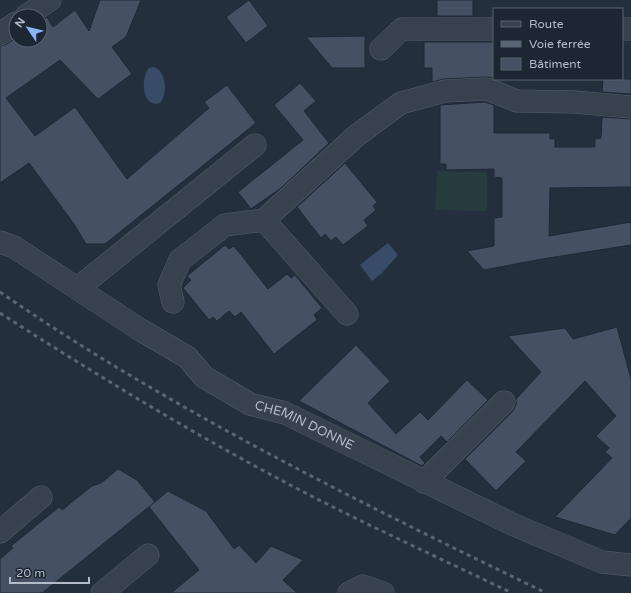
<svg xmlns="http://www.w3.org/2000/svg" width="631" height="593" viewBox="0 0 631 593" font-family="'Varela Round',sans-serif">
  <style>
    .green { fill: #263c3f }
    .water { fill: #394c67 }
    .building { fill: #455162; stroke: #1f2835 }
    .lines { fill: none; stroke-linecap: round; stroke-linejoin: round }
    .minor-casing { stroke: #565f6c; stroke-width: 23 }
    .minor { stroke: #38414e; stroke-width: 22 }
    .rail { stroke: #5a6575; stroke-width: 3; stroke-dasharray: 4 4; stroke-linecap: butt }
    .labels { text-anchor: middle; dominant-baseline: central; stroke-width: 4; stroke-linejoin: round; paint-order: stroke }
    .street-label { font-size: 13px; fill: #b4bcc9; stroke: #1d2633 }
  </style>
  <rect width="100%" height="100%" fill="#242f3e"/>
  <path class="green" d="M 437,171 L 487,172 L 487,211 L 435,210 Z"/>
  <g class="water">
    <path d="M 154,67 C 166,71 168,94 160,103 C 142,109 140,78 149,68 Z"/>
    <path d="M 388,243 L 398,255 L 382,273 L 372,281 L 360,265 Z"/>
  </g>
  <g class="building">
    <path d="M 100,0 L 141,0 L 126,37 L 112,47 L 132,74 L 98,99 L 60,60 L 6,98 L 35,136 L 75,107 L 127,179 L 209,108 L 204,102 L 227,85 L 256,123 L 105,244 L 86,244 L 74,224 L 29,163 L 0,183 L 0,46 L 7,44 L 16,38 L 16,40 L 40,40 L 40,22 L 47,17 L 53,27 L 75,10 L 89,31 Z"/>
    <path d="M 249,0 L 268,26 L 246,43 L 226,17 Z"/>
    <rect x="437" y="0" width="36" height="16"/>
    <path d="M 365,36 L 365,68 L 332,68 L 306,37 Z"/>
    <path d="M 424,42 L 494,42 L 494,78 L 486,77 L 444,79 L 432,82 L 432,68 L 424,68 Z"/>
    <path d="M 603,79 L 631,79 L 631,94 L 602,92 Z"/>
    <path d="M 300,83 L 316,101 L 304,111 L 329,143 L 281,188 L 251,209 L 238,192 L 303,140 L 274,105 Z"/>
    <path d="M 485,102 L 494,105 L 494,133 L 550,133 L 550,139 L 555,139 L 555,147 L 595,147 L 595,139 L 601,138 L 602,117 L 631,119 L 631,187 L 550,188 L 549,236 L 631,222 L 631,245 L 542,259 L 484,270 L 467,251 L 494,246 L 494,218 L 502,217 L 502,178 L 494,177 L 494,169 L 446,170 L 446,164 L 440,164 L 440,105 Z"/>
    <path d="M 345,163 L 377,202 L 373,206 L 376,210 L 364,220 L 368,226 L 343,245 L 336,237 L 331,241 L 325,234 L 321,238 L 297,207 Z"/>
    <path d="M 225,245 L 229,249 L 234,246 L 268,289 L 287,274 L 291,278 L 295,275 L 322,308 L 314,315 L 317,320 L 274,354 L 241,312 L 235,317 L 229,311 L 217,321 L 213,317 L 209,320 L 183,288 L 191,280 L 187,276 Z"/>
    <path d="M 617,327 L 631,379 L 631,518 L 615,535 L 555,517 L 612,458 L 605,452 L 609,448 L 596,436 L 616,416 L 585,381 L 516,452 L 526,461 L 496,491 L 465,459 L 513,411 L 516,405 L 516,399 L 541,372 L 508,336 L 565,328 L 573,339 Z"/>
    <path d="M 356,345 L 390,381 L 368,403 L 396,434 L 420,412 L 428,420 L 467,380 L 488,400 L 447,442 L 441,436 L 420,457 L 425,463 L 422,466 L 299,401 Z"/>
    <path d="M 118,469 L 137,480 L 155,502 L 42,593 L 0,593 L 0,559 L 13,548 L 11,546 L 59,507 L 62,510 L 92,486 L 101,483 Z"/>
    <path d="M 168,491 L 206,511 L 234,549 L 239,545 L 256,563 L 271,546 L 303,560 L 283,580 L 297,593 L 171,593 L 199,570 L 149,507 Z"/>
  </g>
  <g class="lines">
    <defs>
      <g id="minor">
        <path d="M 26,16 L 50,0"/>
        <path d="M 622,29 L 631,29"/>
        <path d="M 0,34 L 16,23"/>
        <path d="M 381,49 L 402,29 L 494,29"/>
        <path d="M 264,220 L 356,136 L 401,103 L 445,91 L 487,89 L 517,101 L 574,102 L 631,107"/>
        <path id="s1" d="M 0,242 L 14,247 L 139,329 L 187,357 L 204,377 L 250,404 L 285,413 L 512,524 L 602,562 L 631,565"/>
        <path d="M 78,288 L 255,145"/>
        <path d="M 173,302 L 169,285 L 180,260 L 225,225 L 264,220 L 347,314"/>
        <path d="M 424,482 L 504,402"/>
        <path d="M 0,532 L 41,497"/>
        <path d="M 102,593 L 148,555"/>
        <path d="M 349,593 L 363,586 L 383,593"/>
      </g>
    </defs>
    <use href="#minor" class="minor-casing"/>
    <use href="#minor" class="minor"/>
    <g class="rail">
      <path d="M 0,292 C 171,410 359,502 546,593"/>
      <path d="M 0,313 C 109,383 221,451 337,509 C 395,538 454,565 512,593"/>
    </g>
  </g>
  <g class="labels">
    <g class="street-label">
      <text stroke="none"><textPath href="#s1" startOffset="358">CHEMIN DONNE</textPath></text>
    </g>
  </g>
  <rect x="493" y="8" width="130" height="72" fill="#1d2633" stroke="#59626f"/>
  <rect x="501" y="21" width="20" height="6" fill="#38414e" stroke="#59626f"/>
  <text x="529" y="28" font-size="12" fill="#b4bcc9">Route</text>
  <rect x="501" y="41" width="20" height="6" fill="#5a6575" stroke="#59626f"/>
  <text x="529" y="48" font-size="12" fill="#b4bcc9">Voie ferrée</text>
  <rect x="501" y="58" width="20" height="12" fill="#455162" stroke="#59626f"/>
  <text x="529" y="68" font-size="12" fill="#b4bcc9">Bâtiment</text>
  <g transform="translate(28 28) rotate(305)"><circle r="19" fill="#1d2633" stroke="#59626f"/>
  <path d="M0-3L7 15L0 10L-7 15Z" fill="#8ab4f8"/>
  <text y="-6" font-size="11" font-weight="bold" text-anchor="middle" fill="#b4bcc9">N</text>
  </g>
  <path d="M10 577v6h79v-6" fill="none" stroke="#b4bcc9" stroke-width="2"/>
  <text x="16" y="577" font-size="12" fill="#b4bcc9" stroke="#1d2633" stroke-width="3" paint-order="stroke">20 m</text>
</svg>
